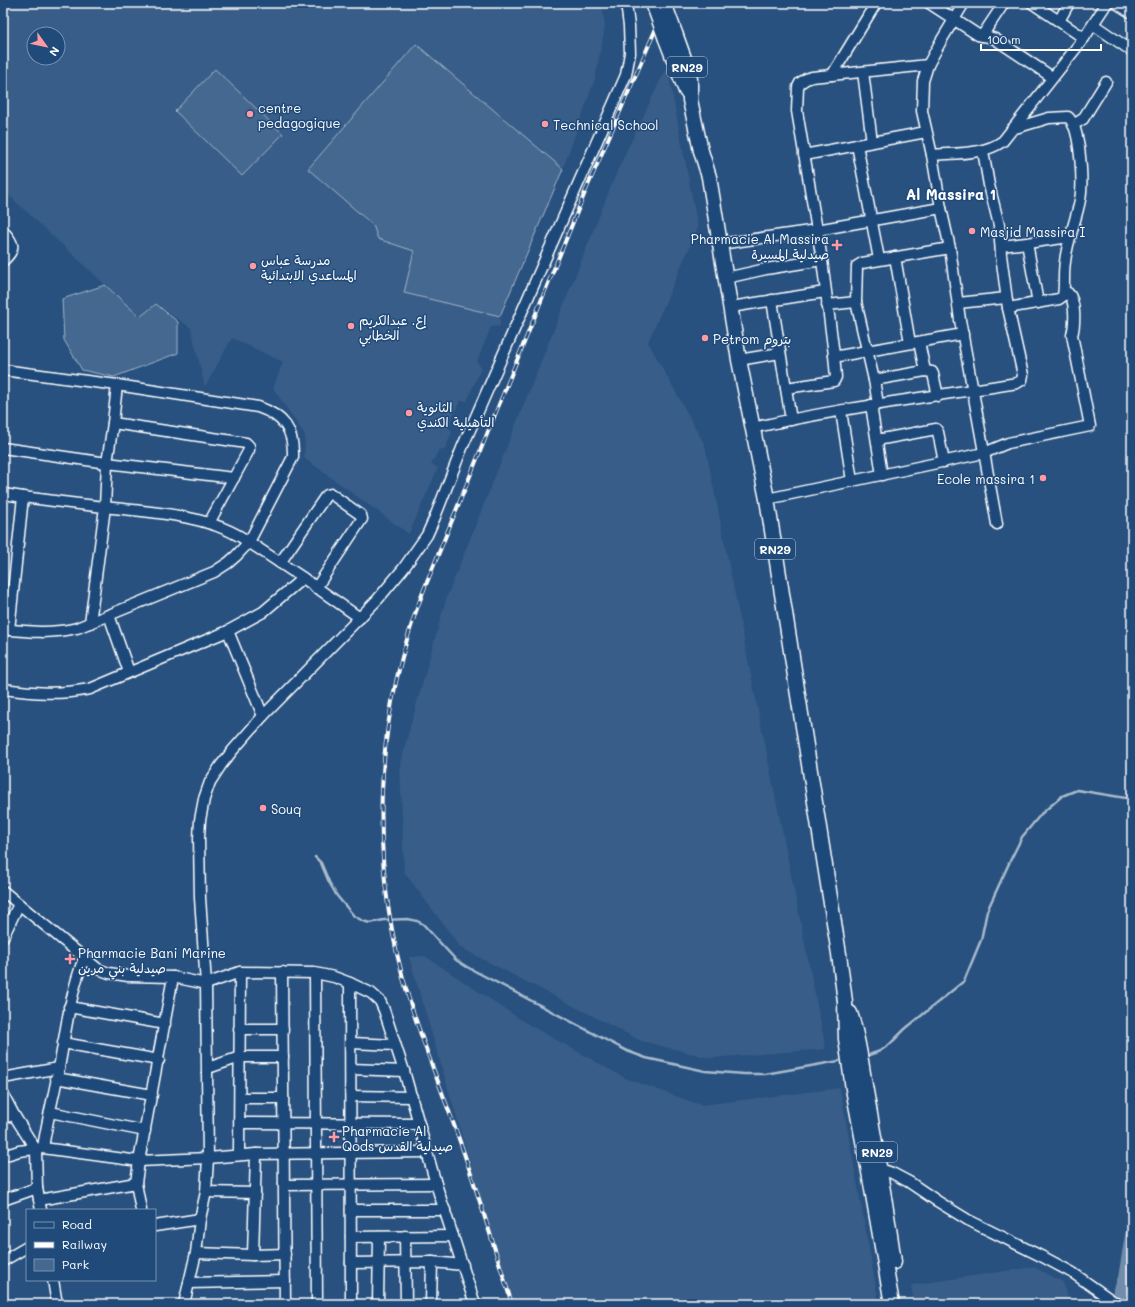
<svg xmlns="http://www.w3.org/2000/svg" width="1135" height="1307" viewBox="0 0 1135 1307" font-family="Mali,'Playpen Sans Arabic',sans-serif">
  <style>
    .built { fill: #375d88; fill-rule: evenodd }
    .green { fill: #446890; stroke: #a2b4c8 }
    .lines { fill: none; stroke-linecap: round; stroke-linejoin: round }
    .stream { stroke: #aabbcd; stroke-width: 2.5 }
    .river { stroke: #718dab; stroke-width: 14 }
    .minor-casing { stroke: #fff; stroke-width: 13 }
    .highway-casing { stroke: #fff; stroke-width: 17 }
    .minor { stroke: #1f4a7a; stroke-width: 10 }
    .highway { stroke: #1f4a7a; stroke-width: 14 }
    .rail-casing { stroke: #fff; stroke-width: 4 }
    .rail { stroke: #1f4a7a; stroke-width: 2.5; stroke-dasharray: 8; stroke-linecap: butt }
    .highway-bridge-casing { stroke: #fff; stroke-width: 17; stroke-linecap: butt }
    .highway-bridge { stroke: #1f4a7a; stroke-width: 14 }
    .poi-dot { fill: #ff9aa2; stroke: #1f4a7a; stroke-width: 1.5 }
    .labels { text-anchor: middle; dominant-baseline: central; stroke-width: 3; stroke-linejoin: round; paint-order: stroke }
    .shield { fill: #1f4a7a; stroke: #bcc9d7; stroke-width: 1 }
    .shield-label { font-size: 12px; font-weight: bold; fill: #fff }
    .poi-label { font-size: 13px; fill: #fff; stroke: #1f4a7a; text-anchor: start }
    .quarter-label { font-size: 15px; font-weight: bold; fill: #fff; stroke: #1f4a7a }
  </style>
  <rect width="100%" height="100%" fill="#28517f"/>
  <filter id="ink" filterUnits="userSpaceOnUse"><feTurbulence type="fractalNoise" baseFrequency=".025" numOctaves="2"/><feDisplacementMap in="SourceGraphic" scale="8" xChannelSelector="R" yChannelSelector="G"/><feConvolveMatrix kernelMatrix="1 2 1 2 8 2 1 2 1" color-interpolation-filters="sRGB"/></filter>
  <g filter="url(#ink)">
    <g class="built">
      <path d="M 3,3 L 602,3 L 605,27 L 595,79 L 563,169 L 500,316 L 500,326 L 491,327 L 477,362 L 481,368 L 467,401 L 460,401 L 448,426 L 452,432 L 445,449 L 439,450 L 431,464 L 438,468 L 409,534 L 304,458 L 305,435 L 273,388 L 283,362 L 232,338 L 205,387 L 191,328 L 156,304 L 140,317 L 3,190 ZM 34,34 L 58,34 L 58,58 L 34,58 Z"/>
      <path d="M 667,66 L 698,228 L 648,342 L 705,445 L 826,1049 L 710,1058 L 641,1041 L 461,948 L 404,872 L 400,763 L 446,599 L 618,169 Z"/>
      <path d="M 425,956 L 526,1023 L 625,1078 L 701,1105 L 840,1088 L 879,1304 L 512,1304 L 409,957 Z"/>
      <path d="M 1034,1267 L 1063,1282 L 1070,1304 L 914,1304 L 911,1285 Z"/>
    </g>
    <g class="green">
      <path d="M 416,44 L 563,169 L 500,316 L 404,293 L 414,251 L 378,239 L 373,225 L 308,169 Z"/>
      <path d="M 215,69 L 283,134 L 242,176 L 175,111 Z"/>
      <path d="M 105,285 L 140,317 L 156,304 L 178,322 L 178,353 L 114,377 L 82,370 L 64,340 L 62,299 Z"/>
    </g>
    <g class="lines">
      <g class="stream">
        <path d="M 315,857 L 321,863 L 329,882 L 337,896 L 354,916 L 363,921 L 370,923 L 384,920 L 408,919 L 417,921 L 423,924 L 443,946 L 456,960 L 467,967 L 627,1051 L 646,1058 L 705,1071 L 744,1074 L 765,1074 L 839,1061"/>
        <path d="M 866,1056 L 880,1051 L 890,1044 L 905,1029 L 964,981 L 981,940 L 987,911 L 1011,859 L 1022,837 L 1041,814 L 1062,796 L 1077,790 L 1132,799"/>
      </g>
      <path class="river" d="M 1116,1304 L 1125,1278 L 1132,1235"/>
      <defs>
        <g id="minor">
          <path d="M 929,3 L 978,35 L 989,37 L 995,39 L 1052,77"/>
          <path d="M 964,3 L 941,41 L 928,65 L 923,81 L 922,111 L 932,155 L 941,208 L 950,248 L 960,320 L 997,524"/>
          <path d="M 1032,3 L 1084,38"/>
          <path d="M 1116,3 L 1132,13"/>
          <path d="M 1059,21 L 1069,3"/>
          <path d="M 1094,25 L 1132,51"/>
          <path d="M 982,36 L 1004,3"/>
          <path d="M 928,65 L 812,77 L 806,79 L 800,83 L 798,87 L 797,111 L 822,260 L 834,355 L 839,356 L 963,334"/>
          <path d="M 863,72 L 872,142"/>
          <path d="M 832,75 L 876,3"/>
          <path d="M 1073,125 L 1083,119 L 1106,82"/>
          <path d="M 857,145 L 879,259"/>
          <path d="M 804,155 L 926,132"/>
          <path d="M 932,155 C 956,153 984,155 1003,141 L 1084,38 L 1107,3"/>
          <path d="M 3,231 C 15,245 16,248 3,261"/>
          <path d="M 1027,243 L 1038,303"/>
          <path d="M 720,244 L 817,230 L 941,208"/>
          <path d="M 1001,246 L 1027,243 L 1070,237"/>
          <path d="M 895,257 L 910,343"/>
          <path d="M 726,278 L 766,269 L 822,260"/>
          <path d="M 772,300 L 791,420"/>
          <path d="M 958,303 L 1006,298"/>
          <path d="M 827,305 L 856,302"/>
          <path d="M 731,307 L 825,292"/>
          <path d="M 1008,308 L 1059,299 L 1063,296 C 1065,285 1063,274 1065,262 C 1067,241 1076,221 1080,200 C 1083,184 1081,127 1068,117 L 1049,118 L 1012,129"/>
          <path d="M 919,342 L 925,371"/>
          <path d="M 739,360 L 780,353"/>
          <path d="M 3,370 L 117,385 L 258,407 C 284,416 294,430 293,457 L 249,542 L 236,556 L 228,563 L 214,572 L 77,628 C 51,634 29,632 3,629"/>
          <path d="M 874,380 L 925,371 L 932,372 L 933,374 L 938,396"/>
          <path d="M 786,388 L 834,381 L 836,377 L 834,355"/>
          <path d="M 878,404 L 874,380 L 856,302 L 857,266 L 862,263 L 950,248"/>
          <path d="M 871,405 L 882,475"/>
          <path d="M 841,411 L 852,481"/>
          <path d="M 113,423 L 117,385"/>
          <path d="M 752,428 C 840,408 929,397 1017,383 L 1022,380 L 1023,375 L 1008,308 L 1001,255 L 999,225 L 989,185 L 983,151"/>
          <path d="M 877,440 L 936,429 L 938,432 L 944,462"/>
          <path d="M 3,448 L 107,463 L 234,478"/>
          <path d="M 3,494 C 36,499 70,503 104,507 C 147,512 203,514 241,537 L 303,578 L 360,618"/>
          <path d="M 767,499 L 984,453 L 1008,443 L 1090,426 L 1072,335 C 1075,325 1076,300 1068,293 L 1064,293"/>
          <path d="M 280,563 L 325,497 L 327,495 L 331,494 L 361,515 L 362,519 L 316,588"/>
          <path d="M 109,615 L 129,672"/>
          <path d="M 90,623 L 105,507 L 107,463 L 113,423 L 246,443 L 249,446 L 249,450 L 209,523"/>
          <path d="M 9,630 L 23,497"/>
          <path d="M 228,631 L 263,716"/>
          <path d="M 3,689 C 34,693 58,695 90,689 L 228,631 L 263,612 L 303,578"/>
          <path d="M 3,891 L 98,969 L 109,973 L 128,976 L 173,977 L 206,984 L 240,972 L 315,973 L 334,977 L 350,983 L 371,993 L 380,1001 L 384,1010 L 404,1071 L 436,1184 L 475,1304"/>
          <path d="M 3,937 L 19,904"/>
          <path d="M 282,972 L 285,1304"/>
          <path d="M 315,973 L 317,1304"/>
          <path d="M 350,983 L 351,1304"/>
          <path d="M 69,1007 L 165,1024"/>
          <path d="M 239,1029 L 283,1029"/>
          <path d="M 63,1043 L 159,1060"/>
          <path d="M 351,1043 L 395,1045"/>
          <path d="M 208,1068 L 240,1057 L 283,1057"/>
          <path d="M 351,1069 L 404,1071"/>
          <path d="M 3,1078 L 59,1068"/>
          <path d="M 56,1078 L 152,1095"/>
          <path d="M 3,1094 L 14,1115 L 36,1150 L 37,1188 L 41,1210"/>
          <path d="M 351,1096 L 412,1097"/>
          <path d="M 240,1098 L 283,1098"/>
          <path d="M 50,1112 L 145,1131"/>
          <path d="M 3,1118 L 14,1115"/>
          <path d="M 240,1123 L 419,1124"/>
          <path d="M 43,1148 C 47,1121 54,1095 59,1068 C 66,1030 70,994 84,958"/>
          <path d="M 239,1155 L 240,972"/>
          <path d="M 3,1156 L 19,1151 L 43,1148 L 139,1161 L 208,1158 L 256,1154 L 427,1152"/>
          <path d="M 874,1170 L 880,1169 L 892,1173 L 909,1182 L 937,1201 L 968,1220 L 1045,1258 L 1073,1273 L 1117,1304"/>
          <path d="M 284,1185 L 436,1184"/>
          <path d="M 206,1192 L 255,1193"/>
          <path d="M 3,1200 L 37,1188"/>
          <path d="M 39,1200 L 136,1183"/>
          <path d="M 141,1210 L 136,1183 L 139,1161 L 173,977"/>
          <path d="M 351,1210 L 445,1210"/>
          <path d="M 155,1226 L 200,1219"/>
          <path d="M 405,1236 L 406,1304"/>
          <path d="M 351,1237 L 453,1236"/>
          <path d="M 196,1253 L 253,1255 L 285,1254"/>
          <path d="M 253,1255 L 256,1154"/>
          <path d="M 3,1261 L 27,1247"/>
          <path d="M 351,1263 L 432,1262 L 463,1265"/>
          <path d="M 53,1280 L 57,1304"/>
          <path d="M 189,1283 L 285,1281"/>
          <path d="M 184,1304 L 196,1253 L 200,1219 L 206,1192 L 208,1158 L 206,984 L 200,898 L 199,838 L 200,820 L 204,799 L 210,782 L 221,765 L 233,750 L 263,716 L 378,599 L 403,569 L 427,535 L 435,517 L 462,448 L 626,75 L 630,53 L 629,26 L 626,3"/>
          <path d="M 378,1304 L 379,1237"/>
          <path d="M 431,1304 L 432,1262"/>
        </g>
        <g id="highway">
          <path d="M 676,36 L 685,61 L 690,79 L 690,100 L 701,151 L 709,177 L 739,360 L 767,499 L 839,954 L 845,1002 L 846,1039 L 853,1089 L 869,1172 L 892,1304"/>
          <path d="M 666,39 L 686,91"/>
          <path d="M 850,1013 C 859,1039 861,1064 866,1091 C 876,1148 886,1205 894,1262"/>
        </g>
      </defs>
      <use href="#minor" class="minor-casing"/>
      <use href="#highway" class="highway-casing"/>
      <use href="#minor" class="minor"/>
      <use href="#highway" class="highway"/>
      <defs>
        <path id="rail" d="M 512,1304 C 497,1256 482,1207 466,1159 C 448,1106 426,1053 409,999 C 368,864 373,723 423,592 L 586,190 L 667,3"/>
      </defs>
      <use href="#rail" class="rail-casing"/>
      <use href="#rail" class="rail"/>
      <defs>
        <g id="highway-bridge">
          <path d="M 653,3 L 666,39"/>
          <path d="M 664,3 L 676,36"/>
        </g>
      </defs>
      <use href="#highway-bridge" class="highway-bridge-casing"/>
      <use href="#highway-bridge" class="highway-bridge"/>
    </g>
  </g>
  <g class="poi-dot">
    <circle cx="250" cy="114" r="4"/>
    <circle cx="545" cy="124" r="4"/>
    <circle cx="972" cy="231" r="4"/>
    <path d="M835 239h4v4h4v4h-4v4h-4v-4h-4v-4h4z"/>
    <circle cx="253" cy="266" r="4"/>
    <circle cx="351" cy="326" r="4"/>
    <circle cx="705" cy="338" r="4"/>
    <circle cx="409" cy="413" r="4"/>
    <circle cx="1043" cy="478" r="4"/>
    <circle cx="263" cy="808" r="4"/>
    <path d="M68 953h4v4h4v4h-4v4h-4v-4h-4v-4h4z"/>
    <path d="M332 1131h4v4h4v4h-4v4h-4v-4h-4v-4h4z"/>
  </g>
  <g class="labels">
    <g class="shield">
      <rect x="667" y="57" width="40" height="20" rx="3"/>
      <rect x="755" y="539" width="40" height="20" rx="3"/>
      <rect x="857" y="1142" width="40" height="20" rx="3"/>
    </g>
    <g class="shield-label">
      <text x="687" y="67">RN29</text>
      <text x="775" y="549">RN29</text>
      <text x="877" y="1152">RN29</text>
    </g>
    <g class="poi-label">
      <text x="258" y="107">centre<tspan x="258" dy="15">pedagogique</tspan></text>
      <text x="553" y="124">Technical School</text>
      <text x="980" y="231">Masjid Massira I</text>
      <text x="829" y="238" text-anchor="end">Pharmacie Al Massira<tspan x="829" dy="15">صيدلية المسيرة</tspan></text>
      <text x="261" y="259">مدرسة عباس<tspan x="261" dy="15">المساعدي الابتدائية</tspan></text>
      <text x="359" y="319">إع. عبدالكريم<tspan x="359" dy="15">الخطابي</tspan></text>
      <text x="713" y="338">Petrom بتروم</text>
      <text x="417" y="406">الثانوية<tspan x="417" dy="15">التأهيلية الكندي</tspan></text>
      <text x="1035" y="478" text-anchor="end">Ecole massira 1</text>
      <text x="271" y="808">Souq</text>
      <text x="78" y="952">Pharmacie Bani Marine<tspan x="78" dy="15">صيدلية بني مرين</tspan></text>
      <text x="342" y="1130">Pharmacie Al<tspan x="342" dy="15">Qods صيدلية القدس</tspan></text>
    </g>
    <g class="quarter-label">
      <text x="951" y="194">Al Massira 1</text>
    </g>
  </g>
  <rect width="1135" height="1307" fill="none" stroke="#1f4a7a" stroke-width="16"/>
  <rect x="8" y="8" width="1119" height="1291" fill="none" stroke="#fff" stroke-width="1.5" filter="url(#ink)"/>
  <rect x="26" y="1209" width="130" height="72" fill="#1f4a7a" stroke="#7992af"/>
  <rect x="34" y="1222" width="20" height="6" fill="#1f4a7a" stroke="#7992af"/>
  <text x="62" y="1229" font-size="12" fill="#ffffff">Road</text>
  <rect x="34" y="1242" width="20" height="6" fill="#ffffff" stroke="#7992af"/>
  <text x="62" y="1249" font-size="12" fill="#ffffff">Railway</text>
  <rect x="34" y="1259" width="20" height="12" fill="#446890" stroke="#7992af"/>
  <text x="62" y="1269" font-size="12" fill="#ffffff">Park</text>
  <g transform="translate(46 46) rotate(123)"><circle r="19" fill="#1f4a7a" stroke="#7992af"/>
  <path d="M0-3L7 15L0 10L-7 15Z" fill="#ff9aa2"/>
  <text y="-6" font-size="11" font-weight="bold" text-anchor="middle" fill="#ffffff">N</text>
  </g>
  <path d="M981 44v6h120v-6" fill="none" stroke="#ffffff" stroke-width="2"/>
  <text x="987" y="44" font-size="12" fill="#ffffff" stroke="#1f4a7a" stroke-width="3" paint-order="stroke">100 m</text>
</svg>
